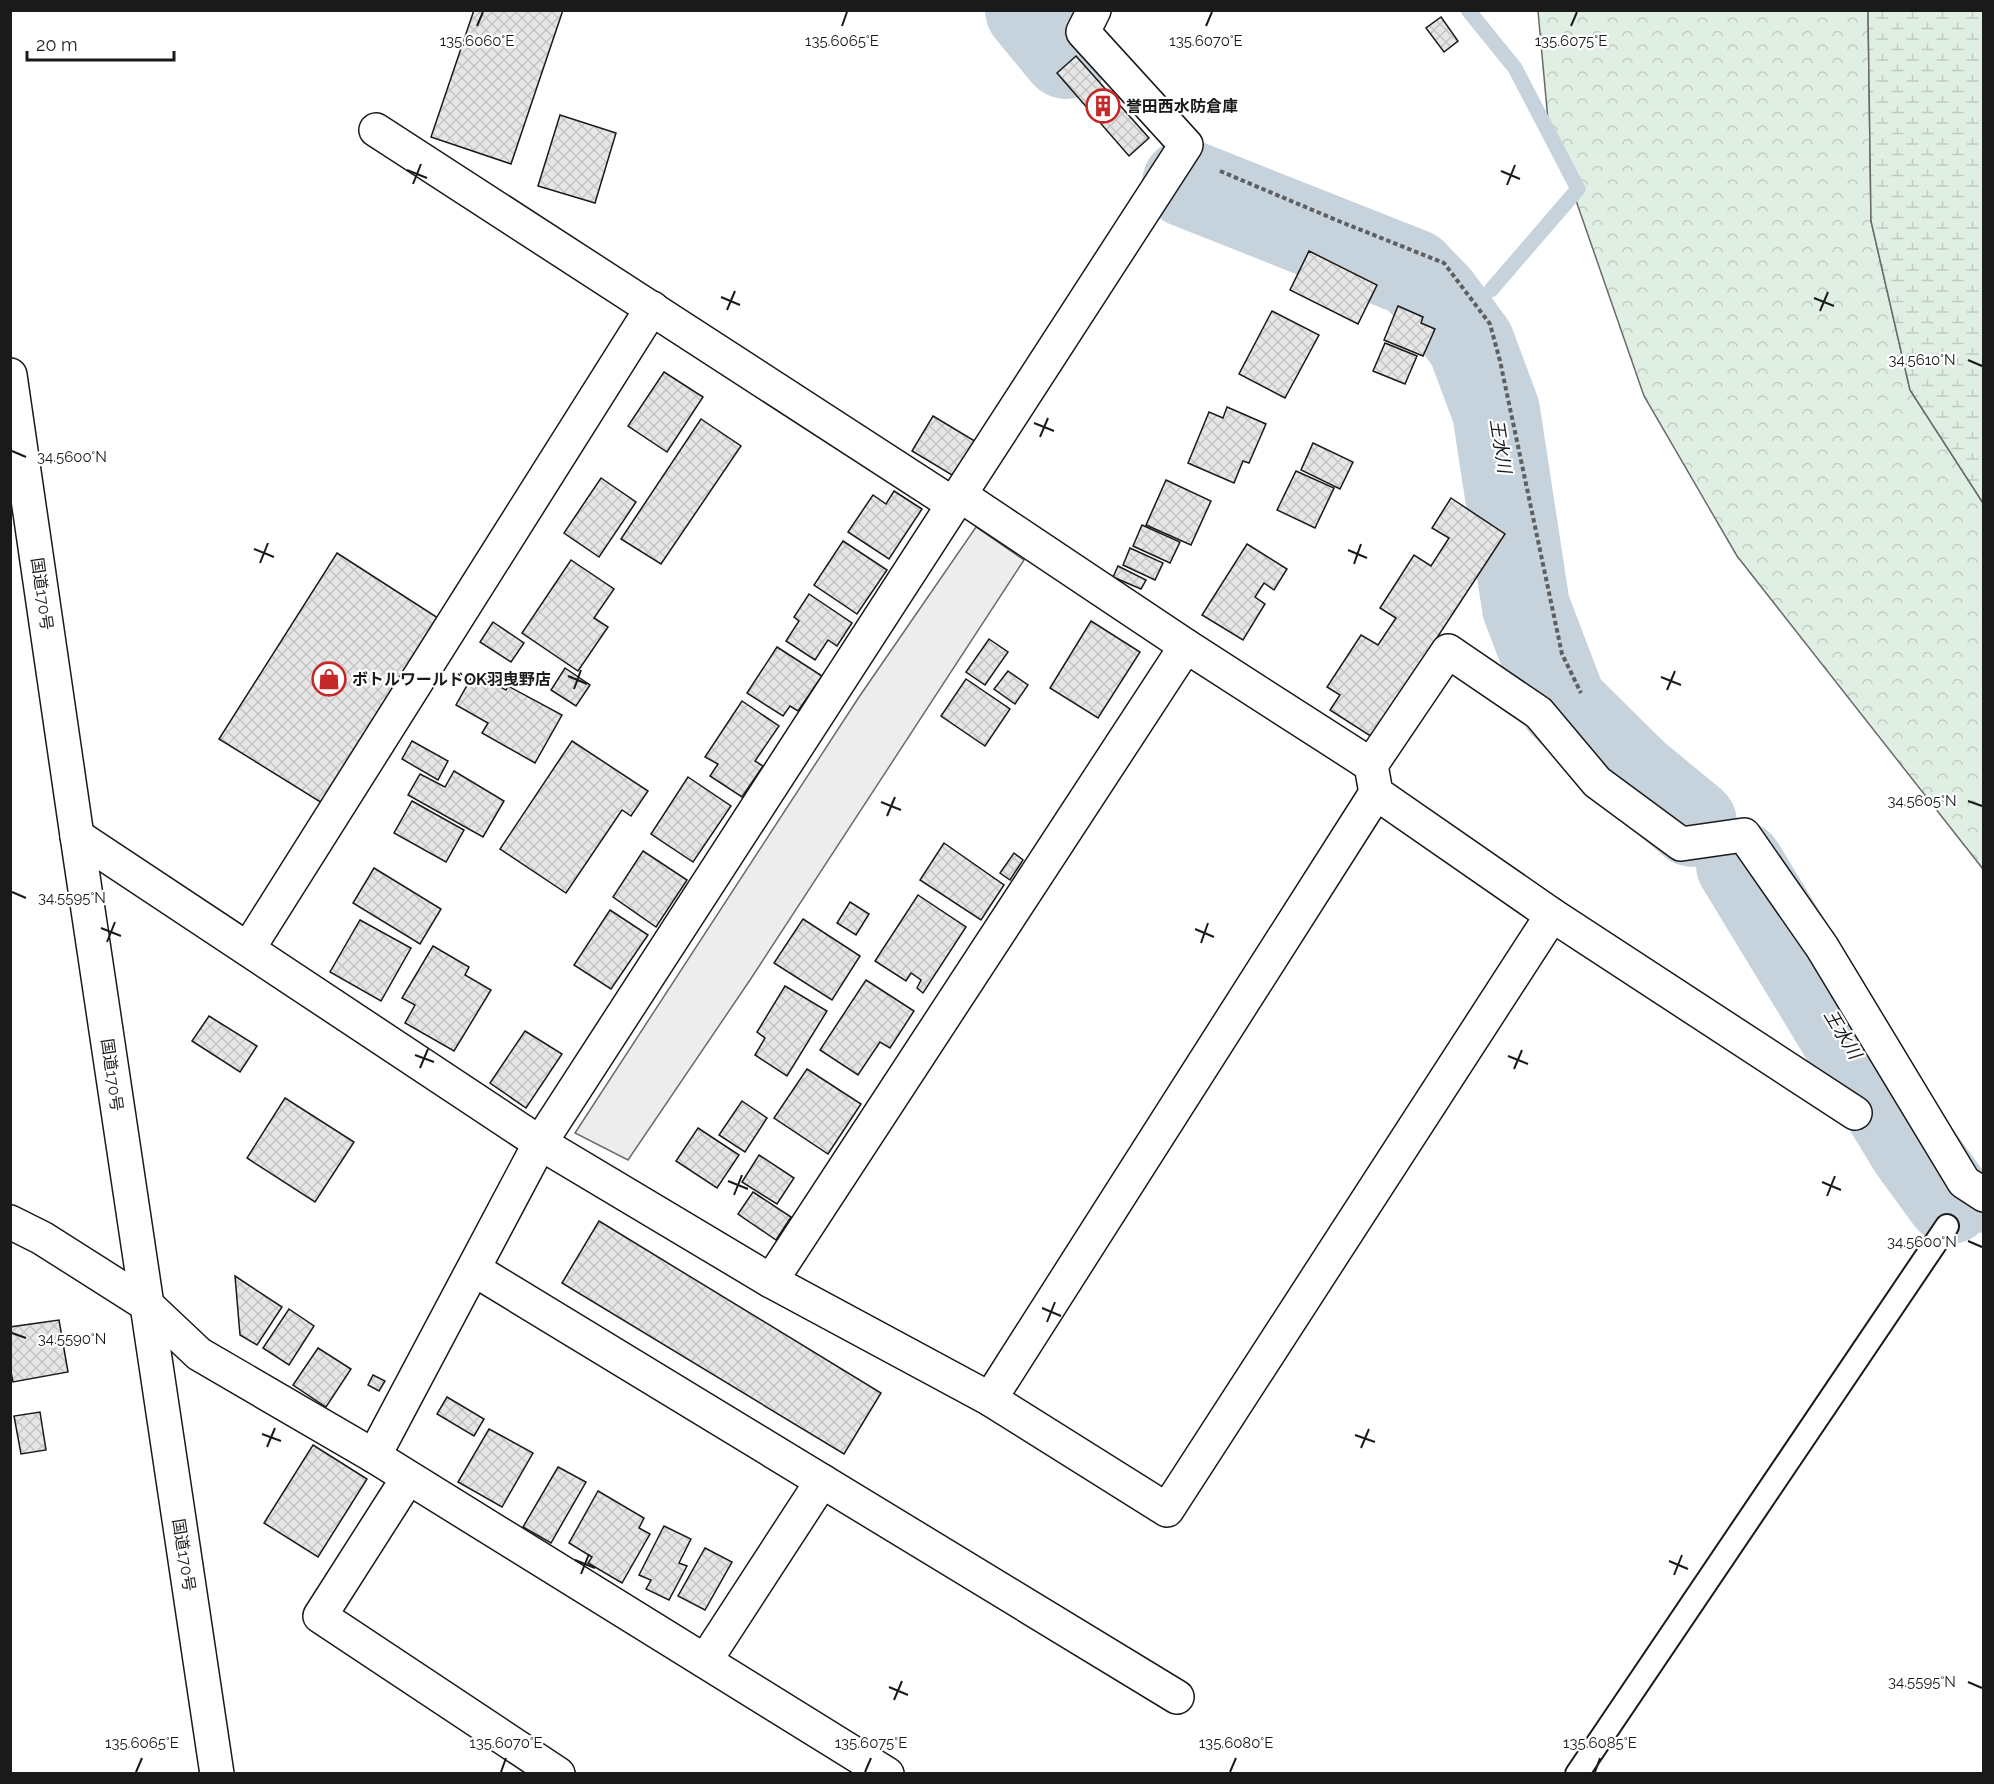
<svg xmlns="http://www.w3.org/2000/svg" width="1994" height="1784" viewBox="0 0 1994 1784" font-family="Raleway,'Noto Sans JP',sans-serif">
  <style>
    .forest { fill: url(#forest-crowns); stroke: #6a6a6a; stroke-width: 1.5 }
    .wetland { fill: url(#wetland-marsh); stroke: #6a6a6a; stroke-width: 1.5 }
    .parking { fill: #ededed; stroke: #6a6a6a; stroke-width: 1.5 }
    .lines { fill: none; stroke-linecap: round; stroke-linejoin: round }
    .stream { stroke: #c6d2dc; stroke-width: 15 }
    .river { stroke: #c6d2dc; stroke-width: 88 }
    .building { fill: url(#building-cross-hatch); stroke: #1a1a1a; stroke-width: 1.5 }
    .lane-casing { stroke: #1a1a1a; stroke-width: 26 }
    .street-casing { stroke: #1a1a1a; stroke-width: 36 }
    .highway-casing { stroke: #1a1a1a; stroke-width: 36 }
    .path { stroke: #5f5f5f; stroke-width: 4; stroke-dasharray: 4.5 3; stroke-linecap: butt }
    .lane { stroke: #fff; stroke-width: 22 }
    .street { stroke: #fff; stroke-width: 33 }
    .highway { stroke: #fff; stroke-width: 33 }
    .ticks { fill: none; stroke: #1a1a1a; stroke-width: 2 }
    .labels { text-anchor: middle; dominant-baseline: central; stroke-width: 4.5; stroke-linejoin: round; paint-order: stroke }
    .poi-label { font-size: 16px; font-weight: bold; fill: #1a1a1a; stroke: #fff; text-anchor: start }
    .street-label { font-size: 16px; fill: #1a1a1a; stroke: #fff }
    .water-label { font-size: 18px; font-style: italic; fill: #1a1a1a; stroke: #fff }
    .ticks-label { font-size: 15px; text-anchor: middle; fill: #1a1a1a; stroke: #fff; stroke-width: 4.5; stroke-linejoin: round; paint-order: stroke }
  </style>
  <defs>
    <pattern id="forest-crowns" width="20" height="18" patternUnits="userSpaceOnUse" patternTransform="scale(1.5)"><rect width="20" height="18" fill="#e0efe3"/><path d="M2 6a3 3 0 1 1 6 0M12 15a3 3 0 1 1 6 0" fill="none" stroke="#c0ccc2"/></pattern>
    <pattern id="wetland-marsh" width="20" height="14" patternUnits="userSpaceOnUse" patternTransform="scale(1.5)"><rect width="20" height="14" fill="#e0efe3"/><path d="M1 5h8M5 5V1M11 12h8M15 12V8" fill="none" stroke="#c0ccc2"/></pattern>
    <pattern id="building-cross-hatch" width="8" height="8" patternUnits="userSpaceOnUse" patternTransform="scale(1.5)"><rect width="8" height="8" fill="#e6e6e6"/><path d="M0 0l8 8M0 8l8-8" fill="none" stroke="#c5c5c5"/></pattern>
  </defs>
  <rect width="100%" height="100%" fill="#fff"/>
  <path class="forest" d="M 1538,11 L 1868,11 L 1871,221 L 1910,390 L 1983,503 L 1983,869 L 1737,556 L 1644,396 L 1548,120 Z"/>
  <path class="wetland" d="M 1868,11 L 1983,11 L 1983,503 L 1910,390 L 1871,221 Z"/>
  <path class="parking" d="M 976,527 L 1024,560 L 750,980 L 628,1160 L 575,1133 L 859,697 Z"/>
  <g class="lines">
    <g class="stream">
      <path d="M 1468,10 L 1515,68 L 1578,189 L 1491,290"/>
      <path d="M 1458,326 L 1465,318"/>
      <path d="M 1950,1200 L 1984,1226"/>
    </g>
    <g class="river">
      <path d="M 1029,10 L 1066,55"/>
      <path d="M 1186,183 L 1413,273 L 1437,298 L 1471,344 L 1496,411 L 1526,607 L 1563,704 L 1636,776 L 1693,823"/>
      <path d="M 1740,865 L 1912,1148 L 1950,1200"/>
    </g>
  </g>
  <g class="building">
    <path d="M 474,10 L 563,10 L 511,164 L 431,137 Z"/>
    <path d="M 1441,17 L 1458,41 L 1444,52 L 1426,28 Z"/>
    <path d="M 1076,56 L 1149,138 L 1129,156 L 1057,73 Z"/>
    <path d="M 560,115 L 616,133 L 595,203 L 538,186 Z"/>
    <path d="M 1309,251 L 1377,285 L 1358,324 L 1290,290 Z"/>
    <path d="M 1398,306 L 1423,317 L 1421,323 L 1435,329 L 1423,356 L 1384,340 Z"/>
    <path d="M 1272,311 L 1319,335 L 1285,398 L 1239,374 Z"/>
    <path d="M 1385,343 L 1417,356 L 1405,384 L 1373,371 Z"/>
    <path d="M 664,372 L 703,397 L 667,452 L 628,426 Z"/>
    <path d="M 1227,407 L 1266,424 L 1249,463 L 1243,461 L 1234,483 L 1188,463 L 1209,412 L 1223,418 Z"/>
    <path d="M 933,416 L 978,443 L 957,478 L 912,451 Z"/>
    <path d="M 701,419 L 741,446 L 661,564 L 621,539 Z"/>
    <path d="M 1313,443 L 1353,462 L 1340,489 L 1301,470 Z"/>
    <path d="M 1296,471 L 1334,488 L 1315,528 L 1277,510 Z"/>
    <path d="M 601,478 L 636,502 L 599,557 L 564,533 Z"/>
    <path d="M 1166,480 L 1211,501 L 1191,545 L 1146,525 Z"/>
    <path d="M 894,491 L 922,509 L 889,559 L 848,532 L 873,495 L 886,504 Z"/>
    <path d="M 1451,498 L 1505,534 L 1372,737 L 1330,710 L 1340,695 L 1327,687 L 1361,635 L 1378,645 L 1396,618 L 1380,608 L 1414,555 L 1431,566 L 1449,538 L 1432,528 Z"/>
    <path d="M 1142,525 L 1180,542 L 1170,563 L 1133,546 Z"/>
    <path d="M 843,541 L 887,570 L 857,614 L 814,585 Z"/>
    <path d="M 1247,544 L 1287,569 L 1274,590 L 1264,583 L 1255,597 L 1265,604 L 1243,640 L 1202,615 Z"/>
    <path d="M 1130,548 L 1163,563 L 1155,580 L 1123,565 Z"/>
    <path d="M 337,553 L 438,618 L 322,803 L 219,739 Z"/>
    <path d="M 571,560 L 614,589 L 594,618 L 608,627 L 578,671 L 522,633 Z"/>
    <path d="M 1118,566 L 1146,580 L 1141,589 L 1113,577 Z"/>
    <path d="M 809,594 L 852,623 L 837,646 L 828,640 L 815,660 L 786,641 L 799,621 L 794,617 Z"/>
    <path d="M 1091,621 L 1140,652 L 1098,718 L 1050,688 Z"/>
    <path d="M 493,622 L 524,643 L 511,662 L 480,642 Z"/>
    <path d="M 989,639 L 1008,652 L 985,685 L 966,672 Z"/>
    <path d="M 777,647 L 822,676 L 798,711 L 790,706 L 783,716 L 747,693 Z"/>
    <path d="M 565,668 L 590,685 L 576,706 L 551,690 Z"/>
    <path d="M 1008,671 L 1028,685 L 1015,704 L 994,689 Z"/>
    <path d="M 474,673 L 506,690 L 508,686 L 562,715 L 535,763 L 482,733 L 488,723 L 456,705 Z"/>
    <path d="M 966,679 L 1010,709 L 985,746 L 941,716 Z"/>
    <path d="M 742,701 L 779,726 L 755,761 L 763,766 L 742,797 L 710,776 L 718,764 L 705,757 Z"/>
    <path d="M 412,741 L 448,761 L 438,780 L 402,759 Z"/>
    <path d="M 572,741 L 648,791 L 631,816 L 622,810 L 566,893 L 500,849 Z"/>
    <path d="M 454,771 L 504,801 L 483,837 L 408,795 L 420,774 L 445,787 Z"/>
    <path d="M 688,777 L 731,806 L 693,862 L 651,834 Z"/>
    <path d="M 412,801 L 464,830 L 446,862 L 394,833 Z"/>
    <path d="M 944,843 L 1004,885 L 981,920 L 920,880 Z"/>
    <path d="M 643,851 L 687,880 L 656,927 L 613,897 Z"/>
    <path d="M 1014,853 L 1023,860 L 1010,880 L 1000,873 Z"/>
    <path d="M 374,868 L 441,909 L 420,944 L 353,903 Z"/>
    <path d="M 918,895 L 966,927 L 923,993 L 917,988 L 921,980 L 911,973 L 906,981 L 875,961 Z"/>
    <path d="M 850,902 L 869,914 L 856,935 L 837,923 Z"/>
    <path d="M 610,910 L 648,935 L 611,989 L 574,965 Z"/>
    <path d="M 803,919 L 860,956 L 832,1000 L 774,963 Z"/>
    <path d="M 360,920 L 411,948 L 381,1001 L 330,972 Z"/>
    <path d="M 433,946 L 469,967 L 465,975 L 491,990 L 454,1051 L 405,1023 L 415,1005 L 402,998 Z"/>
    <path d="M 866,980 L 914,1011 L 890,1048 L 880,1042 L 858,1075 L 820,1050 Z"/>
    <path d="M 785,986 L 827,1011 L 787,1076 L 755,1055 L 765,1038 L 757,1032 Z"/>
    <path d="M 209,1016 L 257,1046 L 240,1072 L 192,1041 Z"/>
    <path d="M 525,1031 L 562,1054 L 526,1108 L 490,1083 Z"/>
    <path d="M 807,1069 L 861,1104 L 828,1154 L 774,1118 Z"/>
    <path d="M 285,1098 L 354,1142 L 315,1202 L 247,1158 Z"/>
    <path d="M 742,1101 L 767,1118 L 745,1152 L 719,1135 Z"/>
    <path d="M 698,1128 L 739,1155 L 717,1188 L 676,1161 Z"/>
    <path d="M 759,1155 L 794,1178 L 777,1204 L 742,1182 Z"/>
    <path d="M 753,1192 L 791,1217 L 776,1240 L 738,1214 Z"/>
    <path d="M 599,1221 L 881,1393 L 844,1454 L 562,1283 Z"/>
    <path d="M 235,1276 L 282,1307 L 257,1345 L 240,1335 Z"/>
    <path d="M 289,1309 L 314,1326 L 289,1365 L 263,1348 Z"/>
    <path d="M 59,1320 L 68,1372 L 13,1382 L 10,1367 L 10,1327 Z"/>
    <path d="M 318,1348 L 351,1369 L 326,1407 L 293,1385 Z"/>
    <path d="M 373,1375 L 385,1381 L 379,1391 L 368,1385 Z"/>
    <path d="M 447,1397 L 484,1419 L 474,1436 L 437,1414 Z"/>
    <path d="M 40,1412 L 46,1450 L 21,1454 L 14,1416 Z"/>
    <path d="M 489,1429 L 533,1453 L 502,1507 L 458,1482 Z"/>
    <path d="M 313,1445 L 367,1479 L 318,1557 L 264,1523 Z"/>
    <path d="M 558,1467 L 586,1482 L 551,1543 L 523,1527 Z"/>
    <path d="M 598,1491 L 644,1518 L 639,1528 L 650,1534 L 622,1583 L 588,1563 L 592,1557 L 569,1543 Z"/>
    <path d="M 664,1526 L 691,1539 L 679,1563 L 687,1566 L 669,1600 L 646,1589 L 651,1580 L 639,1575 Z"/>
    <path d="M 705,1548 L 732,1562 L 705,1610 L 678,1596 Z"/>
  </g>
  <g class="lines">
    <defs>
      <path id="lane" d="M 1577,1774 L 1947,1226"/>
      <g id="street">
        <path d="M 376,130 L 953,504"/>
        <path d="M 960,495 L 1186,646 L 1371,765 L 1376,793 L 1552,915 L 1855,1113"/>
        <path d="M 1371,765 L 1448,651 L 1539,713 L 1597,782 L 1681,844 L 1744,835 L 1822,947 L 1964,1182 L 1984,1195"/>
        <path d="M 77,836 L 540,1143 L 771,1281 L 990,1399 L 1167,1510 L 1552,915"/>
        <path d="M 248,949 L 652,308"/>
        <path d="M 10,1222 L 42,1238 L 146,1304 L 199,1354 L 374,1456 L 887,1774"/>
        <path d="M 475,1270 L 1177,1697"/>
        <path d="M 771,1281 L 1186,646"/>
        <path d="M 990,1399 L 1376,793"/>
        <path d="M 374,1456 L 540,1143 L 1186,145 L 1083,32 L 1094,10"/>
        <path d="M 408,1478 L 320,1616 L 558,1774"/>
        <path d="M 705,1661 L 822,1481"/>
      </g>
      <path id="highway" d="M 10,375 L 77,836 L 217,1774"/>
    </defs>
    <use href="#lane" class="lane-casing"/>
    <use href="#street" class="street-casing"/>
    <use href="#highway" class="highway-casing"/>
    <path class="path" d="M 1220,171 L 1341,222 L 1444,263 L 1490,324 L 1500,361 L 1562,654 L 1581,693"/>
    <use href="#lane" class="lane"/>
    <use href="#street" class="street"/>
    <use href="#highway" class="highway"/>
  </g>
  <path class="ticks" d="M 477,26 L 483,12M 842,26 L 847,12M 1206,26 L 1212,12M 1571,26 L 1577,12M 407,170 L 427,178M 1501,171 L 1520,179M 413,184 L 421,164M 1507,185 L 1515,165M 721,297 L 740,305M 1814,298 L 1834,306M 727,310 L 735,291M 1820,311 L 1828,292M 1968,360 L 1982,366M 1034,423 L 1054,431M 1040,437 L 1048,418M 12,451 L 26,457M 254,549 L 274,557M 1348,550 L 1367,558M 260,563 L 268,543M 1354,564 L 1361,544M 568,676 L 587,684M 1661,677 L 1681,685M 574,689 L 581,670M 1667,690 L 1675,671M 1968,801 L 1982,806M 881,802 L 901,810M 887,816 L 895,797M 12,892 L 26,898M 101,928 L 121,936M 1195,929 L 1214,937M 107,942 L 115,922M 1201,943 L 1208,923M 415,1055 L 434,1062M 1508,1056 L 1528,1064M 420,1068 L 428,1049M 1514,1069 L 1522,1050M 728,1181 L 748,1189M 1822,1182 L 1841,1190M 734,1195 L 742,1175M 1827,1196 L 1835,1176M 1968,1241 L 1982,1247M 1042,1308 L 1061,1316M 1047,1322 L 1055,1302M 12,1333 L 26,1338M 262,1434 L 281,1441M 1355,1435 L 1375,1442M 267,1447 L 275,1428M 1361,1448 L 1369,1429M 575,1560 L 595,1568M 1669,1561 L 1688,1569M 581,1574 L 589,1554M 1674,1575 L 1682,1555M 1968,1682 L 1982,1688M 889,1687 L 908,1695M 894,1700 L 902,1681M 136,1772 L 142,1758M 501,1772 L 506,1758M 865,1772 L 871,1758M 1230,1772 L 1236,1758M 1595,1772 L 1600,1758"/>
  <defs>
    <symbol id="building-ring" viewBox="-11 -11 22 22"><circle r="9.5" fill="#fff" stroke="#c62828" stroke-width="1.5"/><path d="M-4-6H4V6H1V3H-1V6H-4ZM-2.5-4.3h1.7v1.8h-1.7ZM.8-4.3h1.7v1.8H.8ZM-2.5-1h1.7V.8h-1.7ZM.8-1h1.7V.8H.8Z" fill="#c62828"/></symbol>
    <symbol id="shop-ring" viewBox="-11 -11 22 22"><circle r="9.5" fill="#fff" stroke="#c62828" stroke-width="1.5"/><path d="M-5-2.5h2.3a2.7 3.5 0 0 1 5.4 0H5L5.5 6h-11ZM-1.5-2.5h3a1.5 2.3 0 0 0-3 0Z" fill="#c62828"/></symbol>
  </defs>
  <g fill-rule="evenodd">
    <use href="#building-ring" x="1084" y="87" width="38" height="38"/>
    <use href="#shop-ring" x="310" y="660" width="38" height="38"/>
  </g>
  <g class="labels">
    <g class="poi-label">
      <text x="1126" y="106">誉田西水防倉庫</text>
      <text x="352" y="679">ボトルワールドOK羽曳野店</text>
    </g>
    <g class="street-label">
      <text transform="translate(42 594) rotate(82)">国道170号</text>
      <text transform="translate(112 1075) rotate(82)">国道170号</text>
      <text transform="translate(184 1555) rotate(81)">国道170号</text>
    </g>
    <g class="water-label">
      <text transform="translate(1501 446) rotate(81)">王水川</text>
      <text transform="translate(1843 1034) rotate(59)">王水川</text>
    </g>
  </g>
  <g class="ticks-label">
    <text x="477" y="46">135.6060°E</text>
    <text x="842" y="46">135.6065°E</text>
    <text x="1206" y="46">135.6070°E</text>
    <text x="1571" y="46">135.6075°E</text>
    <text x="1922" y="365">34.5610°N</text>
    <text x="72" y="462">34.5600°N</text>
    <text x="1922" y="806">34.5605°N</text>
    <text x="72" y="903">34.5595°N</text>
    <text x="1922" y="1247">34.5600°N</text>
    <text x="72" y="1344">34.5590°N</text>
    <text x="1922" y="1687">34.5595°N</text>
    <text x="142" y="1748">135.6065°E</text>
    <text x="506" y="1748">135.6070°E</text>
    <text x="871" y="1748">135.6075°E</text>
    <text x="1236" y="1748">135.6080°E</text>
    <text x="1600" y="1748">135.6085°E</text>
  </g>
  <rect width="1994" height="1784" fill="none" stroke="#1a1a1a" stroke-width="24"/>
  <path d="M27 51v9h147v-9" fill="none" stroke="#1a1a1a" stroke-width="3"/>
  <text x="36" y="51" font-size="18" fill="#1a1a1a" stroke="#ffffff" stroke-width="4.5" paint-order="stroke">20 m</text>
</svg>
